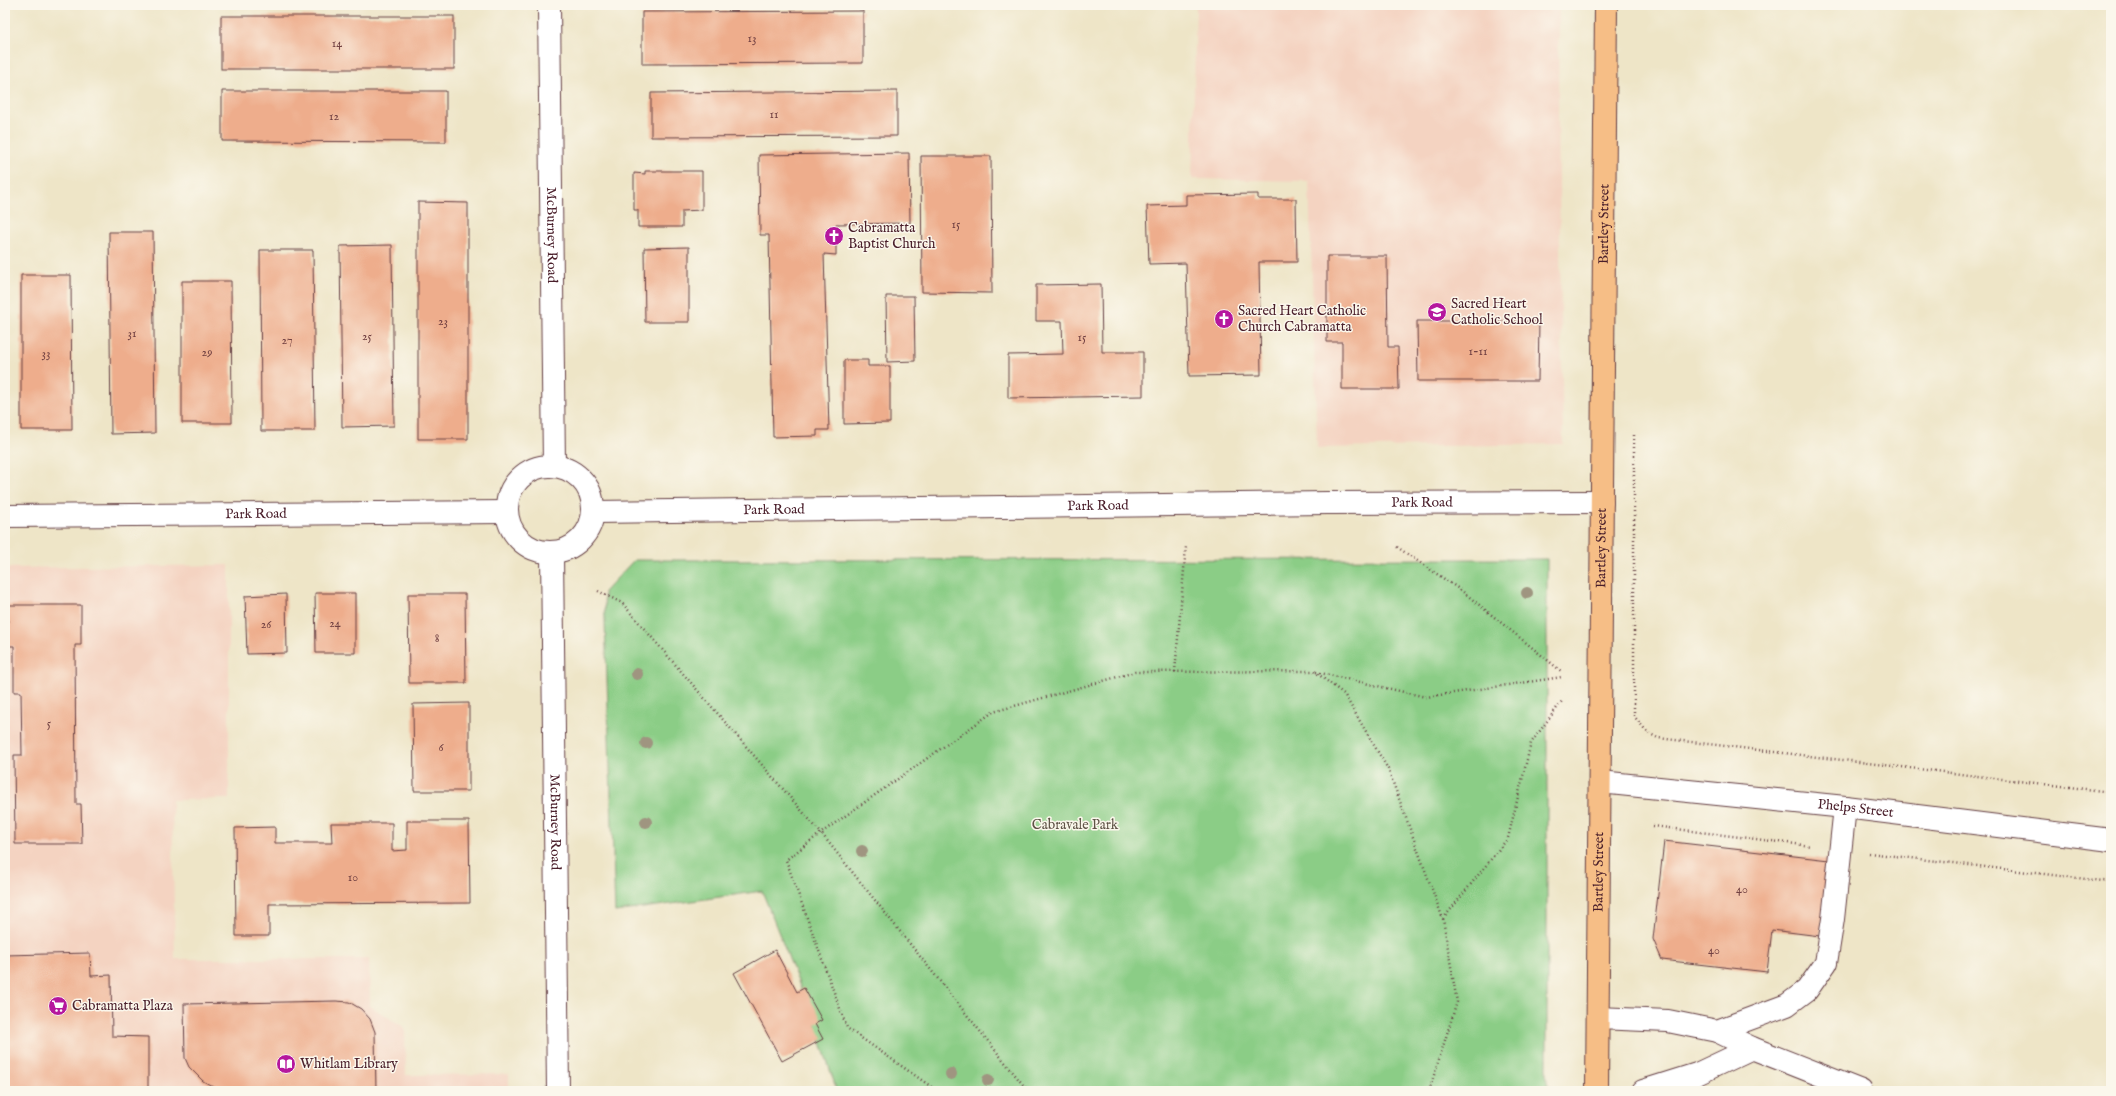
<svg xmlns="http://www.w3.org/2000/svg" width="2116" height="1096" viewBox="0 0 2116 1096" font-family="'IM FELL English',serif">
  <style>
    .built { fill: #f4d3c1 }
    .green { fill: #8bcd86; stroke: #6a7658 }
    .building { fill: #eead8c }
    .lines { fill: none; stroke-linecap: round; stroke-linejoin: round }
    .minor-casing { stroke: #633d42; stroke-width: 24 }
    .major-casing { stroke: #633d42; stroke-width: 24 }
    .path { stroke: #633d42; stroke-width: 2.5; stroke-dasharray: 1 3; stroke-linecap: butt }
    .minor { stroke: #fff; stroke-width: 22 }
    .major { stroke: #f6be86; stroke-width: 22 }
    .tree { fill: #9f9580 }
    .labels { text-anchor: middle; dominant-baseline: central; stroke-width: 3; stroke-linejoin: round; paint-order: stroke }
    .number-label { font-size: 12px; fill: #734243 }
    .street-label { font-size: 14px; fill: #4a1f2b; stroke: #fbf7ec }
    .poi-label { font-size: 14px; fill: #4a1f2b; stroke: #fbf7ec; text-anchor: start }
    .park-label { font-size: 14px; fill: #5e5346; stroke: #fbf7ec }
  </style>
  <rect width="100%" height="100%" fill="#fbf7ec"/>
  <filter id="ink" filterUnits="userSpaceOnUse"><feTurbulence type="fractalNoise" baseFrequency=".025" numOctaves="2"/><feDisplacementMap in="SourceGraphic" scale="8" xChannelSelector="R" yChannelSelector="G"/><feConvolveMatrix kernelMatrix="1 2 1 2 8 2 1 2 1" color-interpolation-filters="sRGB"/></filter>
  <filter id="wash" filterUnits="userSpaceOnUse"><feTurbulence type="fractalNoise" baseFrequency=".012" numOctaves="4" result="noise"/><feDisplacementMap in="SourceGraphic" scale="16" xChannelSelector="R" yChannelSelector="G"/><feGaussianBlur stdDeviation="0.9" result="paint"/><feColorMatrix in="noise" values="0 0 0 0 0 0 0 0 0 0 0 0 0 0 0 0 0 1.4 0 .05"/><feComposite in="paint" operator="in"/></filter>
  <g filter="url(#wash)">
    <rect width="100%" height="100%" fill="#eee5c7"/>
    <g class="built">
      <path d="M 1196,5 L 1559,5 L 1558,116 L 1563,444 L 1317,448 L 1309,181 L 1192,179 Z"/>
      <path d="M 229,565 L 229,799 L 172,800 L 175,959 L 369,959 L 370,1006 L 405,1028 L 406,1075 L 509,1074 L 509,1091 L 5,1091 L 5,568 Z"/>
    </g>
    <path class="green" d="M 1547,559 L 1547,1091 L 835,1091 L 835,1085 L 815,1024 L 762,891 L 615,912 L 604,592 L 634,560 Z"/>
    <g id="blocks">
      <g class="building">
        <path d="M 863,11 L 863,63 L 642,64 L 642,12 Z"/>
        <rect x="221" y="16" width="233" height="53"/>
        <rect x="5" y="17" width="2" height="57"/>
        <path d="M 222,91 L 446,91 L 446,142 L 222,141 Z"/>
        <path d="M 897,91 L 897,136 L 651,137 L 651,93 Z"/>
        <path d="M 909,153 L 910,223 L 836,224 L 836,255 L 824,254 L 829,430 L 817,430 L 817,436 L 773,437 L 769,235 L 760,235 L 759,155 Z"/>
        <path d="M 921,156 L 991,156 L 992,293 L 922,292 Z"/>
        <path d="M 645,171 L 702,171 L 702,210 L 682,211 L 682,227 L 638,227 L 638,210 L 634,210 L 634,173 L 645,174 Z"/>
        <path d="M 1258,194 L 1258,199 L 1296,199 L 1297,262 L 1259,262 L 1261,375 L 1189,376 L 1186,263 L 1149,264 L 1147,206 L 1186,205 L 1186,195 Z"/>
        <path d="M 418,202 L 468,203 L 468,439 L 418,439 Z"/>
        <path d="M 109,232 L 153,232 L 155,433 L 111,434 Z"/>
        <path d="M 392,245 L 394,426 L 342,427 L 340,246 Z"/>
        <path d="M 689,247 L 689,322 L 645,322 L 644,248 Z"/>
        <path d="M 260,250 L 313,250 L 315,431 L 261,431 Z"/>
        <path d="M 1327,256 L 1387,256 L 1388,347 L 1398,347 L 1399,389 L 1342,389 L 1342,342 L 1327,342 Z"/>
        <path d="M 21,275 L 71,275 L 72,430 L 21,430 Z"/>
        <path d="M 182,281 L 231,281 L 232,423 L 182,423 Z"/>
        <path d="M 1101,284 L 1102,352 L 1143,352 L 1143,396 L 1008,398 L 1008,355 L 1063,354 L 1062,321 L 1036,321 L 1036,285 Z"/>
        <path d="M 886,296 L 914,296 L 915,361 L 887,362 Z"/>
        <path d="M 1417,321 L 1539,321 L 1538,381 L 1418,381 Z"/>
        <path d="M 844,360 L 868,360 L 868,366 L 890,366 L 890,423 L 844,424 Z"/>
        <path d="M 315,593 L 355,593 L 355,653 L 316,653 Z"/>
        <path d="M 286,594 L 287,653 L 247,654 L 245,596 Z"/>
        <path d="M 408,594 L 465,594 L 466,683 L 409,683 Z"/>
        <path d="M 8,605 L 81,605 L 81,645 L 75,645 L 76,804 L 81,804 L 82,844 L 15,844 L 14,755 L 22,755 L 21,692 L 14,692 L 14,646 L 8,646 Z"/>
        <path d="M 469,703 L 469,791 L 414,791 L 413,704 Z"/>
        <path d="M 407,821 L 469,821 L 470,903 L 269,904 L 269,936 L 236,936 L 235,828 L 275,827 L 275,843 L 332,843 L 331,823 L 392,823 L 392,851 L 407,850 Z"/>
        <path d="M 1664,841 L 1829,860 L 1820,936 L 1772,930 L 1767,972 L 1662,960 L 1653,939 Z"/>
        <path d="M 775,950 L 797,992 L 804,988 L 822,1020 L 815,1024 L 823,1039 L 782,1061 L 734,973 Z"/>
        <path d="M 90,953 L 91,976 L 111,975 L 112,1036 L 148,1037 L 148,1091 L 5,1091 L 5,955 Z"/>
        <path d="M 336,1001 L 349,1002 L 361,1009 L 370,1019 L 375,1032 L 376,1091 L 221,1091 L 203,1081 L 189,1067 L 185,1058 L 184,1004 Z"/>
      </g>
    </g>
  </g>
  <g filter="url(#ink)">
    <use href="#blocks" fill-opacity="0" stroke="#633d42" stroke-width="1"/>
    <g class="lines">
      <defs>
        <g id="minor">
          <path id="s1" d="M 549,5 L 554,466"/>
          <circle cx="550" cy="509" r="43"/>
          <path id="s2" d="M 594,512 L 1328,503 L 1602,502"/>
          <path id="s3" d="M 5,516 L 507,512"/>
          <path id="s4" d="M 552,553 L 558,1091"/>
          <path id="s5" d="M 1600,782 L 1845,807 L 2111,840"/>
          <path d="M 1598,1018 L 1668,1021 L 1717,1031 L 1752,1048 L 1861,1091"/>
          <path d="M 1717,1031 L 1787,1005 L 1807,990 L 1826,963 L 1833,919 L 1845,807"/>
          <path d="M 1643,1091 L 1697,1074 L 1752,1048"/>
        </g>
        <g id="major">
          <path id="s6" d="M 1597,1091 L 1606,5"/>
        </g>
      </defs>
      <use href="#minor" class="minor-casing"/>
      <use href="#major" class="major-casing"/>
      <g class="path">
        <path d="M 1634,435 L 1634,716 L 1648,733 L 1658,738 L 2111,792"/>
        <path d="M 1397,547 L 1462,591 L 1561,671"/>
        <path d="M 598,591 L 622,603 L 821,833 L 786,860 L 847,1028 L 933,1088 L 941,1091"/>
        <path d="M 1175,672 L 1186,547"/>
        <path d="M 1316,672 L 1426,697 L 1562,677"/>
        <path d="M 1653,826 L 1811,846"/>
        <path d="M 1869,853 L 2111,882"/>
        <path d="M 1443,919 L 1508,838 L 1531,743 L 1562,701"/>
        <path d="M 1028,1091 L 821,833 L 993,712 L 1135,672 L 1314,671 L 1344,694 L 1388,769 L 1443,919 L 1457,1002 L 1429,1091"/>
      </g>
      <use href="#minor" class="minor"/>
      <use href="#major" class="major"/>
    </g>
    <g class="tree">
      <circle cx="1527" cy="593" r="6"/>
      <circle cx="637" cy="674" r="6"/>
      <circle cx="646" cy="743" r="6"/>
      <circle cx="646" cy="822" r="6"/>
      <circle cx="862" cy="851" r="6"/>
      <circle cx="951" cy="1074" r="6"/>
      <circle cx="988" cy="1080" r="6"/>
    </g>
  </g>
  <defs>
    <symbol id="church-disc" viewBox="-11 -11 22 22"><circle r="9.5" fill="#b5179e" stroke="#fbf7ec"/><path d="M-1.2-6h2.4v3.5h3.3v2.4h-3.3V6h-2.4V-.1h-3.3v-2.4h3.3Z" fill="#fff"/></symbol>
    <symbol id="school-disc" viewBox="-11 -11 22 22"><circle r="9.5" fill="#b5179e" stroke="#fbf7ec"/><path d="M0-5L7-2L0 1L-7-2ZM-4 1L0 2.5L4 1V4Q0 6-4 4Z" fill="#fff"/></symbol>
    <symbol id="supermarket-disc" viewBox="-11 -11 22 22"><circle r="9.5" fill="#b5179e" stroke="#fbf7ec"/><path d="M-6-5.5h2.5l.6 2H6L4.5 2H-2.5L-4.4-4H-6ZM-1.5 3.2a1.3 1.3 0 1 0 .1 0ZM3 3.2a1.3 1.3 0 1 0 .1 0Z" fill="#fff"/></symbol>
    <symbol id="library-disc" viewBox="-11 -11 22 22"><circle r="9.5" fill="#b5179e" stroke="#fbf7ec"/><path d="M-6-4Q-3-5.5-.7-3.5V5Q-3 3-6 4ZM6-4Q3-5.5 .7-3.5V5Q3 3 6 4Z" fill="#fff"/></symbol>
  </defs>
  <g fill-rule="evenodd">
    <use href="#church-disc" x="823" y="225" width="22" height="22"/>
    <use href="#school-disc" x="1426" y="301" width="22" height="22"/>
    <use href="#church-disc" x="1213" y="308" width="22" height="22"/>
    <use href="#supermarket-disc" x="47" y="995" width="22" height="22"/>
    <use href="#library-disc" x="275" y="1053" width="22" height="22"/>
  </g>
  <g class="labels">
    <g class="number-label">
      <text x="752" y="38">13</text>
      <text x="337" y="43">14</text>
      <text x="774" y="114">11</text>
      <text x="334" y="116">12</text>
      <text x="956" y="224">15</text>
      <text x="443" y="321">23</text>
      <text x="132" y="333">31</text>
      <text x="367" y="336">25</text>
      <text x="1082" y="337">15</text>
      <text x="287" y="340">27</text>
      <text x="1478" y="351">1-11</text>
      <text x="207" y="352">29</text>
      <text x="46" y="353">33</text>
      <text x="335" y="623">24</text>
      <text x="266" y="624">26</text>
      <text x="437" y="638">8</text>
      <text x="49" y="723">5</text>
      <text x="441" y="747">6</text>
      <text x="353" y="877">10</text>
      <text x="1742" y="889">40</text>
      <text x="1714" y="950">40</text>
    </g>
    <g class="street-label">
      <text stroke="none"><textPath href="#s6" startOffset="867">Bartley Street</textPath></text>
      <text stroke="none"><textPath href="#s1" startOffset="230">McBurney Road</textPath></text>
      <text stroke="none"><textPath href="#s2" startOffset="828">Park Road</textPath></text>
      <text stroke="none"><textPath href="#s2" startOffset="504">Park Road</textPath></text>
      <text stroke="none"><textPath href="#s2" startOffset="180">Park Road</textPath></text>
      <text stroke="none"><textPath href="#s3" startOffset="251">Park Road</textPath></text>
      <text stroke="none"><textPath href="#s6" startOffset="543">Bartley Street</textPath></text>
      <text stroke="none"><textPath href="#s5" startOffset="257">Phelps Street</textPath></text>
      <text stroke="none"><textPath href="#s4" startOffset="269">McBurney Road</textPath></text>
      <text stroke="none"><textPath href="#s6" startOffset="219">Bartley Street</textPath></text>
    </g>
    <g class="poi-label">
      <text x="848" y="228">Cabramatta<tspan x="848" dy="16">Baptist Church</tspan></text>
      <text x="1451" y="304">Sacred Heart<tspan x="1451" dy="16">Catholic School</tspan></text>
      <text x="1238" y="311">Sacred Heart Catholic<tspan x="1238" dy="16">Church Cabramatta</tspan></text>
      <text x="72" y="1006">Cabramatta Plaza</text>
      <text x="300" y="1064">Whitlam Library</text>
    </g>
    <g class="park-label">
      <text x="1075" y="825">Cabravale Park</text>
    </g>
  </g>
  <rect width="2116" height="1096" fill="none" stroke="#fbf7ec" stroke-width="20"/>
</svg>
